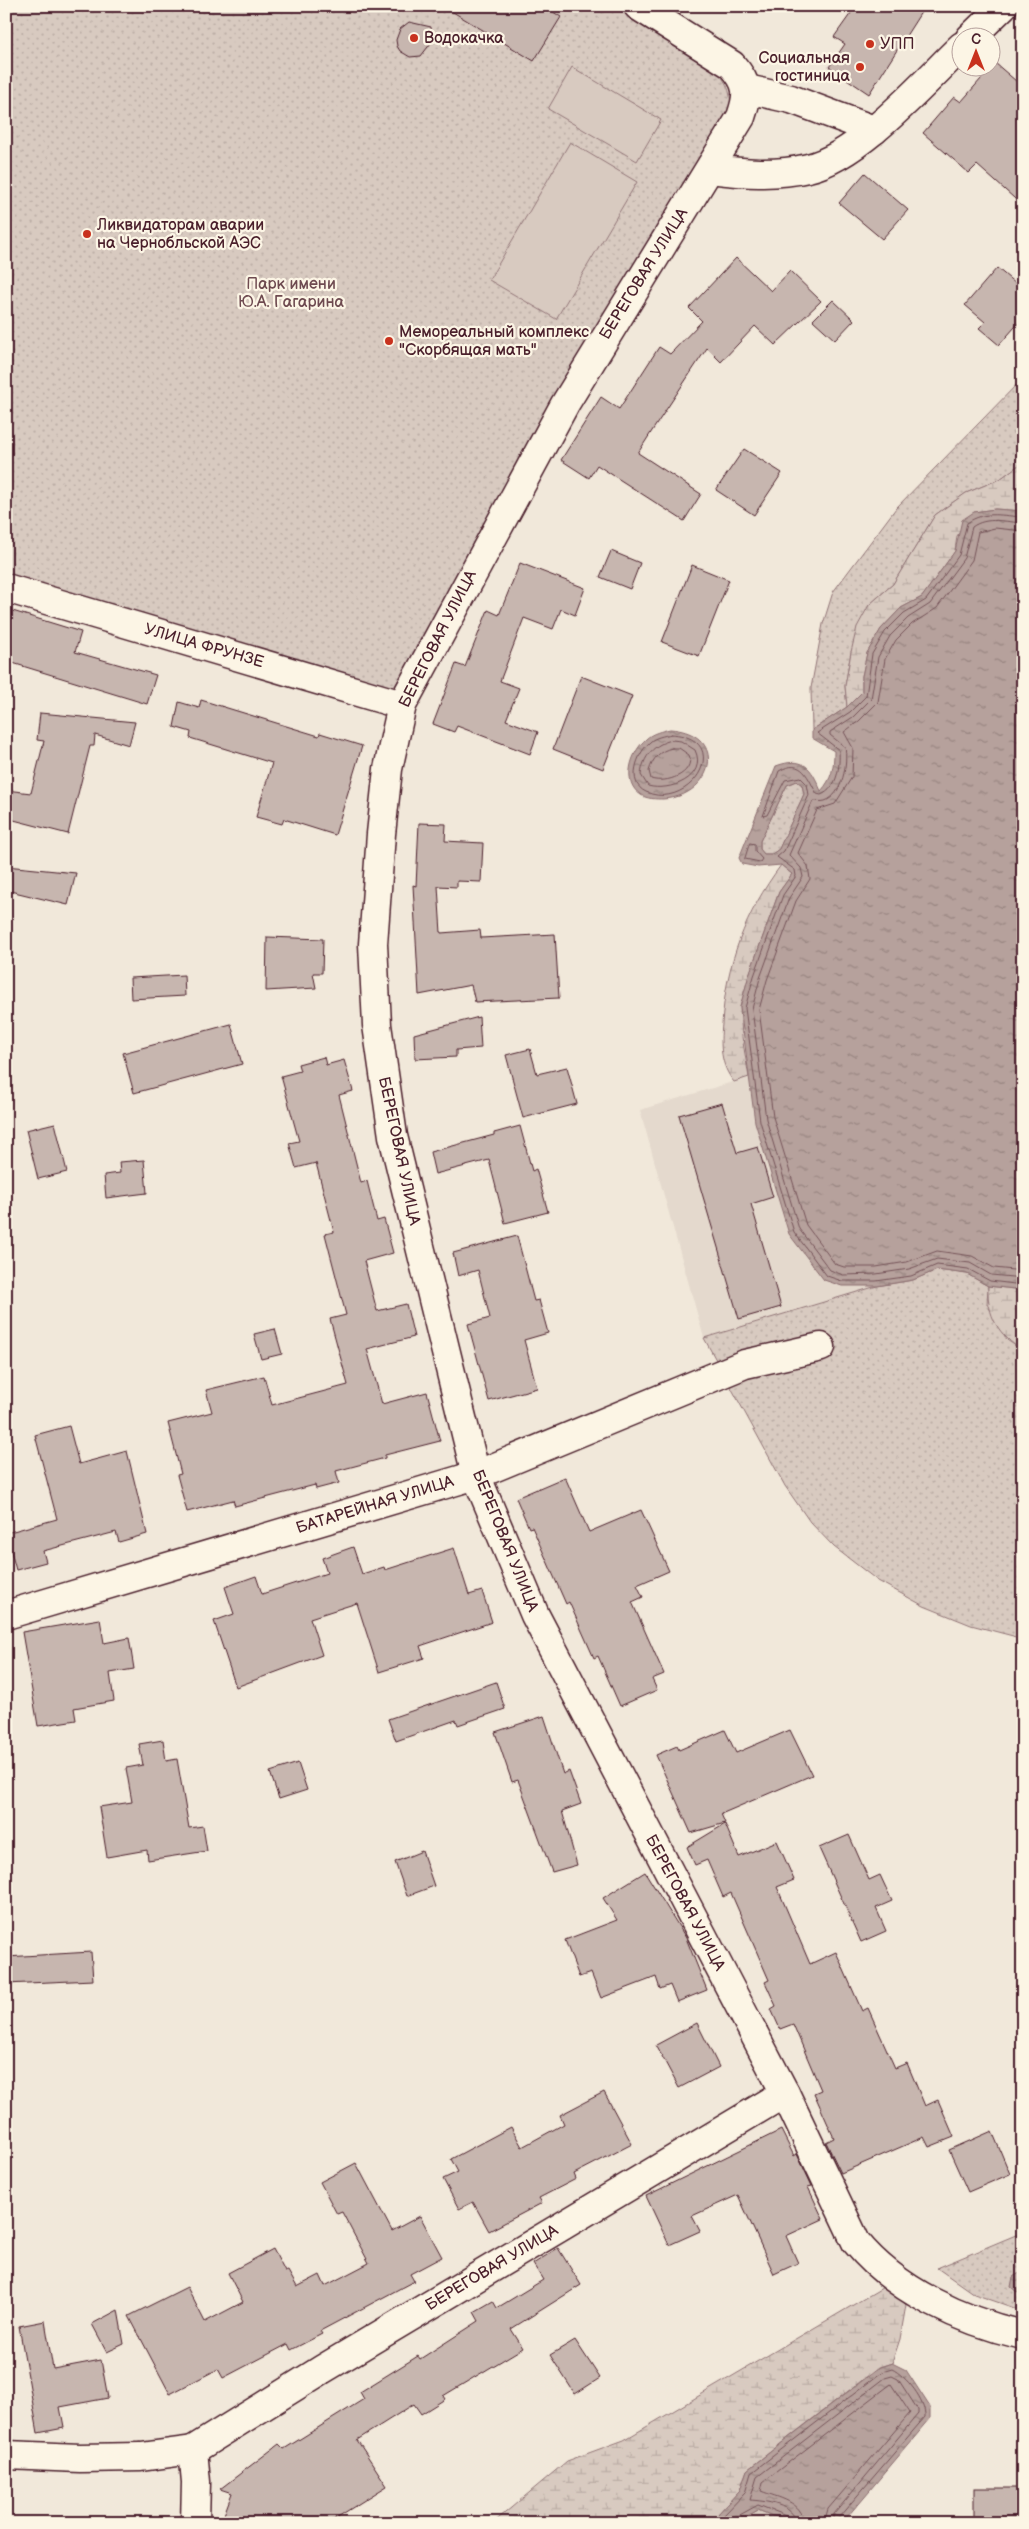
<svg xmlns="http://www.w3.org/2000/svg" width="1029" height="2529" viewBox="0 0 1029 2529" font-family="'Balsamiq Sans',sans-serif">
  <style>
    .built { fill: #e4d9cd }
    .grass { fill: url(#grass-dots); stroke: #917476 }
    .wetland { fill: url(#wetland-marsh); stroke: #917476 }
    .pitch { fill: #d8cac0; stroke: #917476 }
    .water { fill: url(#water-ripples); stroke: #8b6d6f; fill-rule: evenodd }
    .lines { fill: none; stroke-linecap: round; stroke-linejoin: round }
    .shore { stroke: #755358; stroke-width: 1 }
    .building { fill: #c7b6af; stroke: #4a1f2b }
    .minor-casing { stroke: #4a1f2b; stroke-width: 31 }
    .minor { stroke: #fcf5e5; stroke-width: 28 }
    .poi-dot { fill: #c8321e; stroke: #fcf5e5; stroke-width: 2 }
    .labels { text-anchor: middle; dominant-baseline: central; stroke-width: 4.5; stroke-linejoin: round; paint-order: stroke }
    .poi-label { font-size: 16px; fill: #4a1f2b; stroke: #fcf5e5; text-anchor: start }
    .street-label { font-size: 16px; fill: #4a1f2b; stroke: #fcf5e5 }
    .park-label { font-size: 16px; fill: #6e4a50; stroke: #fcf5e5 }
  </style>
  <defs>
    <pattern id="grass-dots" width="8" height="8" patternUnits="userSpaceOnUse" patternTransform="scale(1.25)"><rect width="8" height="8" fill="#d8cac0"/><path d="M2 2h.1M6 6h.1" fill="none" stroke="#bbada5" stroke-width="1.8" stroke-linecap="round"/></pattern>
    <pattern id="wetland-marsh" width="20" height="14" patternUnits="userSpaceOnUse" patternTransform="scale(1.25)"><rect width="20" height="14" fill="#d8cac0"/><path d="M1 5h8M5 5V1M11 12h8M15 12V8" fill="none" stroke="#bbada5"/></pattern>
    <pattern id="water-ripples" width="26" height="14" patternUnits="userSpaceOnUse" patternTransform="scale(1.25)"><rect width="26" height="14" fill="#b6a19c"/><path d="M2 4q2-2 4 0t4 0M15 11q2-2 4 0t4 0" fill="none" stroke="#96837f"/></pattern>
  </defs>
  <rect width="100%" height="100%" fill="#f1e8da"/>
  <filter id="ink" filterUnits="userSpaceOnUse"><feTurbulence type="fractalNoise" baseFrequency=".02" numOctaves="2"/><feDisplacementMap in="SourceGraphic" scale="10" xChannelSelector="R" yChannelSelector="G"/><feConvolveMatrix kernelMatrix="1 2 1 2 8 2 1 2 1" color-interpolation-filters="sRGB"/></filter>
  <g filter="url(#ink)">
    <path class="built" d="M 749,1077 L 755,1122 L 762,1140 L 842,1286 L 877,1286 L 704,1338 L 640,1110 Z"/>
    <g class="grass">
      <path d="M 6,6 L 613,6 L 710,65 C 726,79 731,89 731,110 L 392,691 L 6,575 Z"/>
      <path d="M 1023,378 L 1023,462 L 1000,479 L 966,493 L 935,515 L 893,584 L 869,605 L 851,652 L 845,686 L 847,707 L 812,730 L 811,688 L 823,624 L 833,592 L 896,508 Z"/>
      <path d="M 797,781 L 802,785 L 804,794 L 779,849 L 772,854 L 763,854 L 760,849 L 760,841 L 787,785 Z"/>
      <path d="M 937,1270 L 967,1274 L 988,1286 L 987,1304 L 1007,1340 L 1023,1351 L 1023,1645 L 1013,1636 L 971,1625 L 924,1606 L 878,1581 L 834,1547 L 810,1522 L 785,1486 L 704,1338 L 877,1286 L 913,1280 Z"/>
      <path d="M 1023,2232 L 1023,2271 L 1013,2277 L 1018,2293 L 1023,2290 L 1023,2311 L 974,2294 L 937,2268 Z"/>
    </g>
    <g class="wetland">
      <path d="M 1023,462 L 1023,511 L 995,509 L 974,512 L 957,536 L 955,551 L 922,597 L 901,608 L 881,629 L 867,653 L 862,676 L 862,692 L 847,707 L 845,686 L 851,652 L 857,627 L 869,605 L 893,584 L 935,515 L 966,493 L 1000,479 Z"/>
      <path d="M 781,865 L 792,874 L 779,892 L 749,975 L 740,1007 L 742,1037 L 749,1077 L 734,1082 C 720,1065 720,1045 722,1024 C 726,963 745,914 781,865 Z"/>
      <path d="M 988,1286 L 1023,1290 L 1023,1351 C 998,1334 987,1317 988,1286 Z"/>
      <path d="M 887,2285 L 906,2305 L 900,2339 L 892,2363 L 879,2367 L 747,2470 L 740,2490 L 718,2514 L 720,2523 L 493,2523 L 567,2461 L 624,2440 Z"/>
      <path d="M 758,2510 L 790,2523 L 735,2523 Z"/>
    </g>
    <g class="pitch">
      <path d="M 572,67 L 661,120 L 637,161 L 548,109 Z"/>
      <path d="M 570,142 L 637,182 L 556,319 L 489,280 Z"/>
    </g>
    <g class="water">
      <path d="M 995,509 L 1023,511 L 1023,1290 L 988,1286 L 967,1274 L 937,1270 L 913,1280 L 877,1286 L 842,1286 L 824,1280 L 789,1234 L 755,1122 L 740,1007 L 749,975 L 779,892 L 792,874 L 781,865 L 758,867 L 742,864 L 739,858 L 776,766 C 804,756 811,767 821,791 C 832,779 834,767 834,751 L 812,738 L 812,730 L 847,707 L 862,692 L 862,676 L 867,653 L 881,629 L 901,608 L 922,597 L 955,551 L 962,520 L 974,512 ZM 797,781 L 802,785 L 804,794 L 779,849 L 772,854 L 764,854 L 760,849 L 760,841 L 787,785 Z"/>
      <path d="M 670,729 C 730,733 714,797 663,799 C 656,799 647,799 641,795 C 621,782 631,752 646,739 C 652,733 662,731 670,729 Z"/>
      <path d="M 1023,2271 L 1023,2290 L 1018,2293 L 1011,2287 L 1013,2277 Z"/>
      <path d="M 892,2363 L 906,2370 L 930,2407 L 930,2419 L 842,2523 L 790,2523 L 758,2510 L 735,2523 L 720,2523 L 718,2514 L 740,2490 L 747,2470 L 880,2367 Z"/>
    </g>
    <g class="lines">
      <g class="shore">
        <path d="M 1023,517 C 1003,516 985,510 967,523 L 959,555 L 926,600 L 904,613 L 885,632 L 872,654 L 866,696 L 850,712 L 817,733 L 839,750 C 840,766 838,788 821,795 L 817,794 C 808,779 803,757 779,771 L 763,816 L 767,815 L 785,780 L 800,777 L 807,784 L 809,795 L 784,851 L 777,857 L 795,870 L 796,876 L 783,895 L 754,976 L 745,1008 L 760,1121 L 794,1232 L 827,1276 L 842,1281 L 876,1281 L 911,1276 L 937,1265 L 968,1269 L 990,1281 L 1023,1285"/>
        <path d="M 1023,523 C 1006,522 987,516 972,527 L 964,558 L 930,604 L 908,618 L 890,636 L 878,657 L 871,699 L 853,717 L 830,732 L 830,735 L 845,747 C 848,762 843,795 825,801 C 821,802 817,801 813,801 L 789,855 L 801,868 L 803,877 L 789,898 L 760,978 L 752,1009 L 766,1119 L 799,1229 L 830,1270 L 843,1275 L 876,1274 L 909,1269 L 937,1259 L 970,1263 L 991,1275 L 1023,1278"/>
        <path d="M 1023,531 L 995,528 L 978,532 L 972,560 L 937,608 L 912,624 L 896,640 L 885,659 L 878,702 L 859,721 L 844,732 L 853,748 L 852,777 L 835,804 L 817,810 L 798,853 L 808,866 L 810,879 L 796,901 L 767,980 L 759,1010 L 773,1117 L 806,1225 L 835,1264 L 844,1267 L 876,1267 L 907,1262 L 937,1251 L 972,1256 L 994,1268 L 1023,1271"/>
        <path d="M 671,734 C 736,738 691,812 646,792 C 626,783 637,753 650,742 C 655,737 664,736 671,734 Z"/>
        <path d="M 672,740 L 681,741 L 695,750 C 708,778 669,792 648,786 L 641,775 C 643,756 654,744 672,740 Z"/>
        <path d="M 672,748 L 679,748 L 689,755 C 695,774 666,784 651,779 L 649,771 C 653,758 659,751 672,748 Z"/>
        <path d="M 750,843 L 755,844 L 755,851 L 762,859 L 760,862 L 745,859 Z"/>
        <path d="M 725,2523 L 724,2515 L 745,2493 L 751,2473 L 882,2372 L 892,2369 C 906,2376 926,2400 925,2417 L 839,2517 L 838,2523"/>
        <path d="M 734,2523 L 736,2517 L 758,2505 L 786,2516 L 790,2523"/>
        <path d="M 796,2523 C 795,2504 764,2501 750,2500 L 757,2477 L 885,2378 L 892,2376 L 898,2379 L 918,2410 L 918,2414 L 834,2514 L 832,2523"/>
        <path d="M 804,2523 C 803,2501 778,2498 761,2491 L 763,2482 L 891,2384 L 910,2413 L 828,2509 L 824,2523"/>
      </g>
    </g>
    <g class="building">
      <path d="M 443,6 L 544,6 L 561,17 L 534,61 Z"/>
      <path d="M 856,6 L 925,6 L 869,94 L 829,67 L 845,44 L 834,37 Z"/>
      <path d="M 409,22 L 431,27 L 431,43 L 421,56 L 410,57 L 400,51 L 397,46 L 396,40 L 400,29 Z"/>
      <path d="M 995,63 L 1023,87 L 1023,206 L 977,165 L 969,173 L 923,133 L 954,97 L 961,102 Z"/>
      <path d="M 865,173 L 908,210 L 882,239 L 839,203 Z"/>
      <path d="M 736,258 L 771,291 L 790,271 L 821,301 L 775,345 L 755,326 L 721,362 L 707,348 L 652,431 L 638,453 L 701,494 L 684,521 L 597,465 L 589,478 L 561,460 L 601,397 L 619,409 L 659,347 L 670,354 L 702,321 L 689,308 Z"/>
      <path d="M 997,268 L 1023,290 L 1023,318 L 999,345 L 979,328 L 985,322 L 965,305 Z"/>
      <path d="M 833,300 L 854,320 L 835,340 L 813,320 Z"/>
      <path d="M 744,449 L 782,473 L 754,515 L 716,490 Z"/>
      <path d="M 611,551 L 640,563 L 630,589 L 600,577 Z"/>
      <path d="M 520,563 L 585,588 L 575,615 L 561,609 L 553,629 L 524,618 L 500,681 L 519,688 L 506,720 L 538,732 L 530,754 L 457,726 L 454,732 L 433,724 L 456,664 L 465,667 L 488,610 L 499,615 Z"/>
      <path d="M 692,565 L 729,580 L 699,656 L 662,642 Z"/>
      <path d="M 6,609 L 81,632 L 75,652 L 156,675 L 147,704 L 6,661 Z"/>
      <path d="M 581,676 L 632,696 L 603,769 L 553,749 Z"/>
      <path d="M 201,700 L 319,736 L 320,733 L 362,746 L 335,835 L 284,819 L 282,824 L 256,817 L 272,763 L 190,738 L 191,732 L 174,727 L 179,702 L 199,708 Z"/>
      <path d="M 40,713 L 135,722 L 129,745 L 95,735 L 94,746 L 90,746 L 68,834 L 6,818 L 6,790 L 31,793 L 44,741 L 37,740 Z"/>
      <path d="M 419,823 L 446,824 L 445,841 L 483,843 L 481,882 L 457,881 L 457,887 L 438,886 L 441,933 L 480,930 L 481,938 L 555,934 L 559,998 L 475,1002 L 471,985 L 419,995 L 413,885 L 416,886 Z"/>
      <path d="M 6,866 L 76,873 L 68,905 L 6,890 Z"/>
      <path d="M 267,937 L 323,939 L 322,973 L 313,973 L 316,988 L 266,991 Z"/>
      <path d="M 184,975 L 185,996 L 131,999 L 130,978 Z"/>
      <path d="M 479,1017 L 481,1048 L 456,1050 L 456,1057 L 415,1059 L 414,1034 Z"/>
      <path d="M 231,1024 L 242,1064 L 134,1093 L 123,1053 Z"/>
      <path d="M 530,1049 L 537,1074 L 567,1067 L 577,1104 L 523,1118 L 506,1055 Z"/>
      <path d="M 324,1057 L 326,1065 L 344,1060 L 353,1091 L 339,1095 L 361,1183 L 367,1181 L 377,1221 L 384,1219 L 393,1253 L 364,1261 L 377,1311 L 406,1304 L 414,1337 L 367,1349 L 382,1404 L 427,1392 L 440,1441 L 385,1455 L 385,1458 L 336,1471 L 339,1483 L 316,1489 L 315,1485 L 235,1506 L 233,1500 L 187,1512 L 177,1475 L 181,1474 L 168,1423 L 212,1412 L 206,1390 L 264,1376 L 272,1405 L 348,1385 L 330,1319 L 346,1315 L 325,1234 L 334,1232 L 316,1163 L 296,1168 L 289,1143 L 299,1141 L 281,1076 L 300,1071 L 298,1064 Z"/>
      <path d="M 722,1103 L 737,1153 L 758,1147 L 773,1197 L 751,1204 L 781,1307 L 739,1319 L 679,1115 Z"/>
      <path d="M 55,1123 L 67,1172 L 38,1179 L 26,1130 Z"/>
      <path d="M 520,1126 L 532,1171 L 536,1169 L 548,1212 L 505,1223 L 489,1160 L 435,1174 L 430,1152 L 494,1135 L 494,1133 Z"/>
      <path d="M 144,1160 L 147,1193 L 106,1198 L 104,1175 L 120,1173 L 119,1162 Z"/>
      <path d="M 517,1236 L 534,1301 L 539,1300 L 548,1333 L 524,1340 L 537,1388 L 489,1401 L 468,1324 L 490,1318 L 478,1270 L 458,1276 L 453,1253 Z"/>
      <path d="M 275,1329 L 282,1354 L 261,1359 L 254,1334 Z"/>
      <path d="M 69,1426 L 79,1464 L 127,1451 L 147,1534 L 119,1542 L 116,1532 L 43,1551 L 46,1562 L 16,1570 L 6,1533 L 57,1519 L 35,1435 Z"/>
      <path d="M 565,1477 L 589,1532 L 641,1510 L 669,1571 L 637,1585 L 643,1597 L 632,1602 L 664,1674 L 652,1679 L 657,1690 L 620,1706 L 598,1656 L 594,1658 L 569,1602 L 566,1604 L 532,1527 L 529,1528 L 516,1498 Z"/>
      <path d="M 353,1547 L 362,1574 L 384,1567 L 385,1570 L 454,1548 L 469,1595 L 482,1591 L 492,1622 L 420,1646 L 424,1658 L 379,1672 L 357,1603 L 310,1618 L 322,1655 L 236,1687 L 214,1621 L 234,1614 L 225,1587 L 256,1576 L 262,1594 L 327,1573 L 322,1558 Z"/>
      <path d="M 100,1619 L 104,1643 L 129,1638 L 134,1669 L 110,1673 L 114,1701 L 74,1708 L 76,1720 L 38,1726 L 22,1632 Z"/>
      <path d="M 496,1682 L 505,1709 L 458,1725 L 456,1720 L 396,1741 L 388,1719 Z"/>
      <path d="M 544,1716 L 563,1774 L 569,1771 L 581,1804 L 562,1811 L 577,1865 L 552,1872 L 518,1780 L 512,1782 L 495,1732 Z"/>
      <path d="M 725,1730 L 736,1753 L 790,1730 L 812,1775 L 721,1814 L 725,1823 L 691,1833 L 656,1755 L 677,1746 L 679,1750 Z"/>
      <path d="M 163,1740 L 166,1761 L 177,1759 L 189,1828 L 203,1826 L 207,1851 L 148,1860 L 147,1850 L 107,1857 L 99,1807 L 132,1802 L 126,1768 L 143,1765 L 139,1744 Z"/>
      <path d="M 298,1763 L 307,1790 L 279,1799 L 270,1772 Z"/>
      <path d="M 725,1824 L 739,1857 L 777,1841 L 794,1880 L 777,1887 L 810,1964 L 836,1952 L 862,2011 L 868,2008 L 895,2068 L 907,2063 L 925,2106 L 938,2100 L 954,2137 L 929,2147 L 924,2137 L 841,2173 L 826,2142 L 834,2138 L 814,2093 L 821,2090 L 793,2024 L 780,2029 L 771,2009 L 776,2006 L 765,1982 L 769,1980 L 731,1893 L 723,1897 L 707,1860 L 695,1865 L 687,1847 Z"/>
      <path d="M 849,1835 L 869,1880 L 880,1875 L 892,1901 L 876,1908 L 886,1931 L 861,1942 L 819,1848 Z"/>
      <path d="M 422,1851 L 434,1886 L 407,1896 L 395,1862 Z"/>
      <path d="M 645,1872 L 686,1938 L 707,1990 L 677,2002 L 670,1985 L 660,1989 L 656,1977 L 601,1998 L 591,1973 L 579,1977 L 565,1940 L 617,1920 L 603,1898 Z"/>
      <path d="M 91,1952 L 93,1980 L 6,1984 L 6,1957 Z"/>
      <path d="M 697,2023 L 719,2067 L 679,2088 L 656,2045 Z"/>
      <path d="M 604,2092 L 632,2144 L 574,2174 L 576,2179 L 539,2198 L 542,2203 L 489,2231 L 473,2202 L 459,2209 L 443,2179 L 458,2172 L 451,2159 L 511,2127 L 522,2147 L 564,2124 L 560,2115 Z"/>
      <path d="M 781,2130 L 794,2156 L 797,2154 L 812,2186 L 808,2187 L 823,2219 L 786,2236 L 798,2263 L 774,2274 L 738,2195 L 692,2216 L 700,2231 L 669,2245 L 646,2196 Z"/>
      <path d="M 992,2131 L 1010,2174 L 968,2192 L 949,2150 Z"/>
      <path d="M 356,2163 L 392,2231 L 420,2216 L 442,2257 L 410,2274 L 414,2281 L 320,2331 L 322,2334 L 291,2350 L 288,2344 L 223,2378 L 218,2369 L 170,2394 L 129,2316 L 187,2287 L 205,2322 L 243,2302 L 228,2273 L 273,2249 L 285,2272 L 288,2271 L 297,2287 L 320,2275 L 325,2286 L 369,2263 L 342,2212 L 337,2214 L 320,2182 Z"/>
      <path d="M 558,2248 L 581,2285 L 511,2329 L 523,2348 L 443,2396 L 445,2399 L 421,2414 L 414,2404 L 357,2440 L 387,2486 L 328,2523 L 221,2523 L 232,2493 L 220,2489 L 279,2444 L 284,2449 L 364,2399 L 360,2392 L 418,2356 L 420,2359 L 479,2321 L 474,2312 L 493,2301 L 497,2308 L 543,2280 L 533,2264 Z"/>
      <path d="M 118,2310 L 124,2344 L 107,2352 L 92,2324 Z"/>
      <path d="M 45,2321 L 53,2369 L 101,2360 L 108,2398 L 60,2407 L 64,2428 L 38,2433 L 19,2326 Z"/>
      <path d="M 575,2340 L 600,2378 L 575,2394 L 550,2355 Z"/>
      <rect x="974" y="2488" width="49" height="35"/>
    </g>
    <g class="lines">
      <defs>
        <g id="minor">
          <path d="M 970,38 L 1003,6"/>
          <path d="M 747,89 L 791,99 L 874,130"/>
          <path d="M 710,169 C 743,173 775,176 808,168 C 860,156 923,83 962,46"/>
          <path d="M 6,588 L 402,705"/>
          <path d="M 6,1615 L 476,1475 L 745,1364 L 821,1347"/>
          <path d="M 785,2093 L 856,2242 C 896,2291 962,2321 1023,2335"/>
          <path d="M 6,2455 L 80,2458 L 141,2457 L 193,2450"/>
          <path d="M 195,2523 L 196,2482 L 193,2450 L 323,2369 L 785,2093 L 535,1615 L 476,1475 L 393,1136 L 377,1025 L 373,944 L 381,834 L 388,769 L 402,705 L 565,404 L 741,117 C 749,94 749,84 732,65 L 638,6"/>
        </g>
      </defs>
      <use href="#minor" class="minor-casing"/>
      <use href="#minor" class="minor"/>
    </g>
  </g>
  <g class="poi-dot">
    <circle cx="414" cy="38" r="5"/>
    <circle cx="870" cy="44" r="5"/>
    <circle cx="860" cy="67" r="5"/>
    <circle cx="87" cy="234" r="5"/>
    <circle cx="389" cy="341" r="5"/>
  </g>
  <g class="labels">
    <g class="poi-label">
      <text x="424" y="38">Водокачка</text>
      <text x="880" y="44">УПП</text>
      <text x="850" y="58" text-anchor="end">Социальная<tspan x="850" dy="18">гостиница</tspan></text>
      <text x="97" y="225">Ликвидаторам аварии<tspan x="97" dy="18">на Чернобльской АЭС</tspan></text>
      <text x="399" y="332">Мемореальный комплекс<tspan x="399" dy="18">"Cкорбящая мать"</tspan></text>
    </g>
    <g class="street-label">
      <text transform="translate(644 274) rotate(-58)">БЕРЕГОВАЯ УЛИЦА</text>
      <text transform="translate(438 639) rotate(-63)">БЕРЕГОВАЯ УЛИЦА</text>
      <text transform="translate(204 646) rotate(16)">УЛИЦА ФРУНЗЕ</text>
      <text transform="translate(399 1151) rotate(78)">БЕРЕГОВАЯ УЛИЦА</text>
      <text transform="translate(375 1505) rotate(-17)">БАТАРЕЙНАЯ УЛИЦА</text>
      <text transform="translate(505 1541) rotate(68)">БЕРЕГОВАЯ УЛИЦА</text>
      <text transform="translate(685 1903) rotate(62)">БЕРЕГОВАЯ УЛИЦА</text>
      <text transform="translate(492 2268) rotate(-31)">БЕРЕГОВАЯ УЛИЦА</text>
    </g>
    <g class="park-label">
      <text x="291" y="284">Парк имени<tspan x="291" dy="18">Ю.А. Гагарина</tspan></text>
    </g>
  </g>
  <rect width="1029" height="2529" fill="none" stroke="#fcf5e5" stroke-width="25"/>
  <rect x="12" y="12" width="1004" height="2504" fill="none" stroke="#4a1f2b" stroke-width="2" filter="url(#ink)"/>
  <g transform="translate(976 52)"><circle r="24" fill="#fcf5e5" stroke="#b59f9b"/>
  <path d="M0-4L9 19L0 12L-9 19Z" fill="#c8321e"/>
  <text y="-8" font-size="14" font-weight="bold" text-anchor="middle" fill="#4a1f2b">С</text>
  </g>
</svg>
